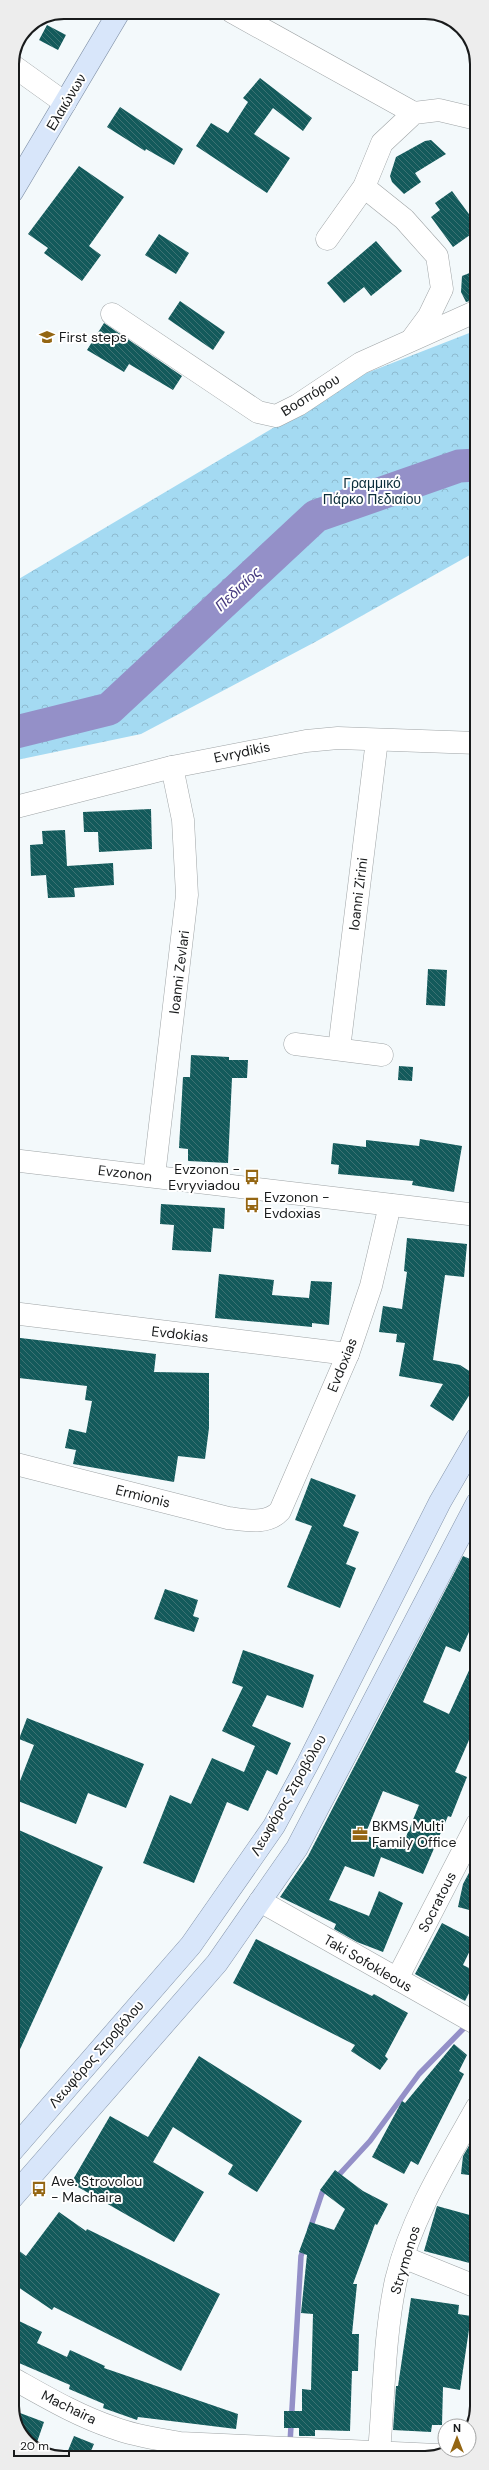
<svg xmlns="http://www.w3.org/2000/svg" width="489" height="2470" viewBox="0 0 489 2470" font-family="'DM Sans',sans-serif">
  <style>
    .park { fill: url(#park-crowns) }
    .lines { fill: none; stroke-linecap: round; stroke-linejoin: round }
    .stream { stroke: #9490c8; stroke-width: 5.5 }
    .river { stroke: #9490c8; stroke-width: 33 }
    .building { fill: url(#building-back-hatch); fill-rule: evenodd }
    .minor-casing { stroke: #9fa4a6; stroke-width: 23 }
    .major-casing { stroke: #8494aa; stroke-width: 23 }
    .minor { stroke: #fff; stroke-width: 22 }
    .major { stroke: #d8e6fa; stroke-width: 22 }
    .labels { text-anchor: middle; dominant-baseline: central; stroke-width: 4; stroke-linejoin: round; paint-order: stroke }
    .street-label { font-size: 14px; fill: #191b1c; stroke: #fff }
    .poi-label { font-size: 14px; fill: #191b1c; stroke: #fff; text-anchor: start }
    .park-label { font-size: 14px; fill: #0c2e3b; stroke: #fff }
    .water-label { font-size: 15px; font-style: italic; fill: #453a7f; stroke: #fff }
    .rim { fill: none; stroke: #191b1c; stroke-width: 2 }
  </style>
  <defs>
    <pattern id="park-crowns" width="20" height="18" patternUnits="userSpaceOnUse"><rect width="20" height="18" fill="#a4daf2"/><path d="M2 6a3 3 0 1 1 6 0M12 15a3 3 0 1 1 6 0" fill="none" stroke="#8dbacf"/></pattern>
    <pattern id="building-back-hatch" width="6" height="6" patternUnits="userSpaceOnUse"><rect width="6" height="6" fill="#135a5b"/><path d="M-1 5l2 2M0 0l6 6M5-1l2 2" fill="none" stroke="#3d7273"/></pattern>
  </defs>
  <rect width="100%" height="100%" fill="#f3f9fb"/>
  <path class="park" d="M 477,330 L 477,551 L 317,641 L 141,734 L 12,761 L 12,583 L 364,374 Z"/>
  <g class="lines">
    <g class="stream">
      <path d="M 336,2178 L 370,2141 L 419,2074 L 466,2026"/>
      <path d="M 310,2229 L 322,2193 L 327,2188"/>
      <path d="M 290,2443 L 301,2256 L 304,2247"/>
    </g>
    <path class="river" d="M 12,733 L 109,709 L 316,516 L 459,466 L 477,465"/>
  </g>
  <g class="building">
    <path d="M 47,25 L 66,35 L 58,50 L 39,40 Z"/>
    <path d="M 260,78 L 312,118 L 303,131 L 273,108 L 254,134 L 290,158 L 267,193 L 196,146 L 211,123 L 228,133 L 248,102 L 243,98 Z"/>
    <path d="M 120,107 L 183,149 L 174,165 L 146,149 L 145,151 L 107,127 Z"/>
    <path d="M 431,140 L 446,154 L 415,173 L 421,182 L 404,194 L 392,182 L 390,176 L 396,157 L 425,141 Z"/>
    <path d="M 79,166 L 124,197 L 89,246 L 101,255 L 82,281 L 44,253 L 48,248 L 28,234 Z"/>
    <path d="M 452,191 L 477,225 L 477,230 L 453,247 L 431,217 L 440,210 L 435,203 Z"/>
    <path d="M 159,234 L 189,253 L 176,274 L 145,255 Z"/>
    <path d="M 376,241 L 402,271 L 371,296 L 364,287 L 344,303 L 327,283 Z"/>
    <path d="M 477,270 L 477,299 L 466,302 L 461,292 L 462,276 Z"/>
    <path d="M 180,301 L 225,332 L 213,350 L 168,319 Z"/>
    <path d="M 104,323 L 182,376 L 173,390 L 129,364 L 124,372 L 87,350 Z"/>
    <path d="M 151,809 L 152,849 L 99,852 L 98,832 L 84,832 L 83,812 Z"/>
    <path d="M 65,830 L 67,866 L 113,863 L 114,885 L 74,888 L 75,897 L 48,898 L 46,875 L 31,876 L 30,845 L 43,844 L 42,831 Z"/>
    <path d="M 428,969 L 447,970 L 445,1006 L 426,1005 Z"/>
    <path d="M 191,1055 L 229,1057 L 229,1060 L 248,1060 L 247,1078 L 232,1078 L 228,1163 L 188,1161 L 188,1149 L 179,1148 L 183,1077 L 190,1077 Z"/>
    <path d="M 399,1066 L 413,1067 L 412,1081 L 398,1080 Z"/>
    <path d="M 420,1139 L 462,1146 L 454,1192 L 412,1185 L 413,1181 L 338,1174 L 339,1165 L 331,1164 L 333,1143 L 366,1147 L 366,1140 L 419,1146 Z"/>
    <path d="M 161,1204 L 225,1208 L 224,1229 L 213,1228 L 211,1252 L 172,1250 L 174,1225 L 160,1224 Z"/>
    <path d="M 407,1238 L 467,1244 L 464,1277 L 445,1275 L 433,1360 L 460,1365 L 477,1376 L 477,1383 L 453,1421 L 430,1406 L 443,1384 L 399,1376 L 405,1343 L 396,1342 L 397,1334 L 379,1332 L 383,1306 L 402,1309 L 407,1272 L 404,1271 Z"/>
    <path d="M 219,1274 L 274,1280 L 272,1295 L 309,1298 L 311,1281 L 332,1282 L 329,1325 L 312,1323 L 312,1327 L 215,1318 Z"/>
    <path d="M 12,1337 L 156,1354 L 154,1372 L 209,1373 L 209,1428 L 205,1459 L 178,1456 L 174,1482 L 73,1464 L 76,1450 L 65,1448 L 69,1429 L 86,1433 L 92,1401 L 85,1400 L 87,1386 L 19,1378 L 20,1366 L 12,1366 Z"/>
    <path d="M 311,1478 L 356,1495 L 343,1526 L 359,1532 L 346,1564 L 356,1568 L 340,1608 L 287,1587 L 312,1526 L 295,1520 Z"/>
    <path d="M 463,1556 L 477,1562 L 477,1614 L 460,1652 L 446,1646 L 423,1702 L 449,1714 L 477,1653 L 477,1743 L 469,1740 L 455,1772 L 467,1777 L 451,1817 L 448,1816 L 423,1874 L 381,1857 L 374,1877 L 345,1866 L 329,1900 L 369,1916 L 379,1891 L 403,1903 L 383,1952 L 357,1942 L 334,1929 L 336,1924 L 280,1897 L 308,1856 ZM 383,1791 L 419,1805 L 401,1849 L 365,1835 Z"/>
    <path d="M 165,1589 L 198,1600 L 193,1616 L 199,1618 L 194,1632 L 154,1619 Z"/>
    <path d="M 243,1650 L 314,1675 L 303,1708 L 267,1695 L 252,1726 L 291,1743 L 277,1775 L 267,1770 L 248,1811 L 227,1802 L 194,1883 L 143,1863 L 170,1795 L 191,1804 L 212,1758 L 244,1772 L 255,1746 L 222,1731 L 243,1687 L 232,1683 Z"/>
    <path d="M 27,1718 L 144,1764 L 126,1808 L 88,1793 L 76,1824 L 13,1799 L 34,1745 L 19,1739 Z"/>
    <path d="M 12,1827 L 103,1867 L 12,2067 Z"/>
    <path d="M 477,1858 L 477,1912 L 458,1907 L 463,1884 Z"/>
    <path d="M 442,1923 L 475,1940 L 463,1965 L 477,1972 L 477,1977 L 465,2001 L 415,1974 Z"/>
    <path d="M 256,1939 L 372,1996 L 374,1994 L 408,2013 L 385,2056 L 388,2059 L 380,2070 L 351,2051 L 355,2045 L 233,1983 Z"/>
    <path d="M 454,2044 L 467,2055 L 459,2071 L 464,2074 L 418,2165 L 411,2161 L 404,2174 L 372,2157 L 402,2101 L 405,2103 Z"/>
    <path d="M 199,2056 L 302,2121 L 257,2192 L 228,2174 L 233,2165 L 173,2127 L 153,2162 L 204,2192 L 174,2242 L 71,2183 L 110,2116 L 148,2137 Z"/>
    <path d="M 477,2132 L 477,2176 L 461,2174 L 463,2156 Z"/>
    <path d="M 335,2170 L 363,2191 L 388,2204 L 377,2225 L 375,2224 L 353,2284 L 357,2284 L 352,2334 L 359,2334 L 358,2371 L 352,2371 L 350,2431 L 315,2430 L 315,2436 L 299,2436 L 299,2428 L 284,2428 L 284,2411 L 302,2411 L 302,2389 L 311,2390 L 313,2314 L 301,2313 L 307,2255 L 299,2252 L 310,2222 L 334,2230 L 345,2209 L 320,2190 Z"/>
    <path d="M 437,2206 L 477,2217 L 477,2265 L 424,2251 Z"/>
    <path d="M 59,2212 L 86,2231 L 87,2229 L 220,2294 L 181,2371 L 54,2307 L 52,2310 L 12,2283 L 12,2259 L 18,2250 L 26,2256 Z"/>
    <path d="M 411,2298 L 459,2305 L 458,2314 L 471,2316 L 460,2390 L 443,2387 L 442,2425 L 432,2425 L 431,2432 L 393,2430 L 396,2386 L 398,2386 Z"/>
    <path d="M 19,2321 L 42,2332 L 37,2343 L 67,2357 L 70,2350 L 105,2366 L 104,2368 L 238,2414 L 236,2429 L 138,2417 L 137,2420 L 103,2408 L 104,2404 L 69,2389 L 70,2385 L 12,2360 L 12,2334 Z"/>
    <path d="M 12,2410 L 44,2422 L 36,2445 L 27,2441 Z"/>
    <path d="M 74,2436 L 94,2444 L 88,2458 L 65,2458 Z"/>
  </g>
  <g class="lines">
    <defs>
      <g id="minor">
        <path d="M 232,12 L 414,113"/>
        <path d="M 12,65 L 65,103"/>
        <path d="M 364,187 L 404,219 L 437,256 L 442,289 L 429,316 L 412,339"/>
        <path d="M 327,239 L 364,187 L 382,143 L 414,113 L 439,110 L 477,119"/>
        <path d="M 112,314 L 258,412 L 276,416 L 298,405 L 361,363 L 477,311"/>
        <path d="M 12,808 L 172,767 L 306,741 L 338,738 L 477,743"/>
        <path d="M 295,1044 L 382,1055"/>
        <path d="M 339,1049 L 377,740"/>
        <path d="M 12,1160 L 477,1215"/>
        <path d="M 154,1176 L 187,895 L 183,820 L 172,767"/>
        <path d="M 12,1313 L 348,1354"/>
        <path d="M 12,1463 L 228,1518 C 246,1520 267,1525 280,1511 L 348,1354 L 371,1286 L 390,1205"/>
        <path d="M 260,1901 L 477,2024"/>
        <path d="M 397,1979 L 477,1824"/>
        <path d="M 403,2257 L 477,2287"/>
        <path d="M 12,2378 C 46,2397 78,2416 114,2428 C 135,2436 158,2439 180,2443 L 437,2455"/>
        <path d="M 379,2452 C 384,2396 384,2336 396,2280 C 411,2218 446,2162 477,2107"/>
      </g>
      <g id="major">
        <path d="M 12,192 L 119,12"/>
        <path d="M 12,2151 L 191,1945 L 274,1826 L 308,1763 L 440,1502 L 477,1438"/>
        <path d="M 12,2198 L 217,1963 L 297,1848 L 477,1503"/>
      </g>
    </defs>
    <use href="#minor" class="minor-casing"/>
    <use href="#major" class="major-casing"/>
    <use href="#minor" class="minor"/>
    <use href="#major" class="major"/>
  </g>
  <defs>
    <symbol id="school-bare" viewBox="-9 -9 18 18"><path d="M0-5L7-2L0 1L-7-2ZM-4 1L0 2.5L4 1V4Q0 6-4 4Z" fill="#946613" stroke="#fff" stroke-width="2.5" paint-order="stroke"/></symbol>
    <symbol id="bus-bare" viewBox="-9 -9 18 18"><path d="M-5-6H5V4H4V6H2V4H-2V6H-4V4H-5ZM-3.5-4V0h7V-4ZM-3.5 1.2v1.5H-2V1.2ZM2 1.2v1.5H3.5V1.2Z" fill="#946613" stroke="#fff" stroke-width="2.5" paint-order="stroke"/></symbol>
    <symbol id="office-bare" viewBox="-9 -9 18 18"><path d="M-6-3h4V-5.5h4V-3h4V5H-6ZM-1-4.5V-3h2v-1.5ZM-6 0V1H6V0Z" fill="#946613" stroke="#fff" stroke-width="2.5" paint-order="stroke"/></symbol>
  </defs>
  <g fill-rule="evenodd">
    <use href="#school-bare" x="36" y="326" width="22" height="22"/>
    <use href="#bus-bare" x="241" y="1166" width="22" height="22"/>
    <use href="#bus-bare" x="241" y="1194" width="22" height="22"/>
    <use href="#office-bare" x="349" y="1823" width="22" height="22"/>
    <use href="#bus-bare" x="28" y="2178" width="22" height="22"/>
  </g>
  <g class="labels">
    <g class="street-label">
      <text transform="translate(66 102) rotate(-59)">Ελαιώνων</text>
      <text transform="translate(310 395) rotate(-32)">Βοσπόρου</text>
      <text transform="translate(242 752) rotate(-12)">Evrydikis</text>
      <text transform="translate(358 894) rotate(-83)">Ioanni Zirini</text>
      <text transform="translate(179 972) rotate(-83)">Ioanni Zevlari</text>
      <text transform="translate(125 1173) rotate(7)">Evzonon</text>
      <text transform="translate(180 1334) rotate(6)">Evdokias</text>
      <text transform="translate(342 1365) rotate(-68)">Evdoxias</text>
      <text transform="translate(143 1496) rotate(14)">Ermionis</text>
      <text transform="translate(288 1795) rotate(-60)">Λεωφόρος Στροβόλου</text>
      <text transform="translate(437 1902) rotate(-63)">Socratous</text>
      <text transform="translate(368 1963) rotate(30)">Taki Sofokleous</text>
      <text transform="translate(96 2054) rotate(-49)">Λεωφόρος Στροβόλου</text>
      <text transform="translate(405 2260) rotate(-73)">Strymonos</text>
      <text transform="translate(69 2407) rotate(26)">Machaira</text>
    </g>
    <g class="poi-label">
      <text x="59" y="337">First steps</text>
      <text x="240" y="1169" text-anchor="end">Evzonon -<tspan x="240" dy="16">Evryviadou</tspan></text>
      <text x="264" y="1197">Evzonon -<tspan x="264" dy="16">Evdoxias</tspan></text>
      <text x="372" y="1826">BKMS Multi<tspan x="372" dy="16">Family Office</tspan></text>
      <text x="51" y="2181">Ave. Strovolou<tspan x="51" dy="16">- Machaira</tspan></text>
    </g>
    <g class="park-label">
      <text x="372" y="483">Γραμμικό<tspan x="372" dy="16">Πάρκο Πεδιαίου</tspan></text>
    </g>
    <g class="water-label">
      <text transform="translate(238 589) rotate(-43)">Πεδιαίος</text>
    </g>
  </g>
  <path d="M0 0H489V2470H0ZM64 19H425A45 45 0 0 1 470 64V2406A45 45 0 0 1 425 2451H64A45 45 0 0 1 19 2406V64A45 45 0 0 1 64 19Z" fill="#ededed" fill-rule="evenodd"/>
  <path class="rim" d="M64 19H425A45 45 0 0 1 470 64V2406A45 45 0 0 1 425 2451H64A45 45 0 0 1 19 2406V64A45 45 0 0 1 64 19Z"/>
  <g transform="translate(457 2438)"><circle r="19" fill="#ffffff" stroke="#a3a4a4"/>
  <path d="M0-3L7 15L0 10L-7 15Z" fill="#946613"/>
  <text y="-6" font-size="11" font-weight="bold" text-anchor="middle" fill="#191b1c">N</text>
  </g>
  <path d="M14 2450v6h55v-6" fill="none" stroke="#191b1c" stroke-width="2"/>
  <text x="20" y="2450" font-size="12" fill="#191b1c" stroke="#ffffff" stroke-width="3" paint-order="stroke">20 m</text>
</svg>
